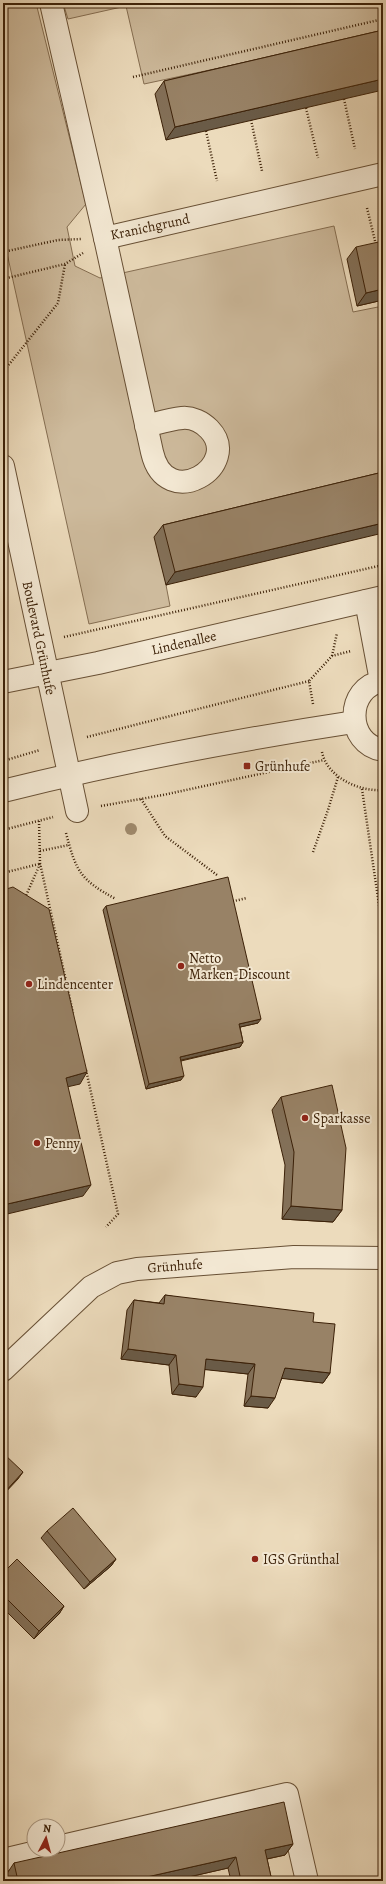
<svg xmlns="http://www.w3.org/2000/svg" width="386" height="1884" viewBox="0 0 386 1884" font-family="Alegreya,serif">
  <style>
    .green { fill: #cebb9d; stroke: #856e52 }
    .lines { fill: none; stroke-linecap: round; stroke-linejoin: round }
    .minor-casing { stroke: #685035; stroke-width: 24 }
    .path { stroke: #3c2108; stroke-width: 2.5; stroke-dasharray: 1 2; stroke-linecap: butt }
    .minor { stroke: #f3e8d3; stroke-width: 22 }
    .tree { fill: #9f8a6d }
    .wall { fill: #837058; stroke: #3c2108 }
    .shaded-wall { fill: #6a5b47; stroke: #3c2108 }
    .building { fill: #988266; stroke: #3c2108 }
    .poi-dot { fill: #8f2418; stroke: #f3e8d3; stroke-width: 1.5 }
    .labels { text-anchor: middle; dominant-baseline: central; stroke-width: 4; stroke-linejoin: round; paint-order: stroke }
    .street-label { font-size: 14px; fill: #3c2108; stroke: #f3e8d3 }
    .poi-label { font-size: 14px; fill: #3c2108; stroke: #f3e8d3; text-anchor: start }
  </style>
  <rect width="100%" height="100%" fill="#ecdbbc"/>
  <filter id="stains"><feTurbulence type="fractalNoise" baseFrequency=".005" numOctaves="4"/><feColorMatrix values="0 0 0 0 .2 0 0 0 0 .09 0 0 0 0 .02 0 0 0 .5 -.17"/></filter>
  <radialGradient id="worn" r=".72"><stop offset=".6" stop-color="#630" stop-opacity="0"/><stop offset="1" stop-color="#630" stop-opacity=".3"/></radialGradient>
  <g class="green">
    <path d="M 3,3 L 36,3 L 86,204 L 67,227 L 75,266 L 100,278 L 334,226 L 353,312 L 383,306 L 383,483 L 166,585 L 170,606 L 89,624 L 3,235 Z"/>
    <path d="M 63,3 L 383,3 L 383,33 L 144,84 L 126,6 L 68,19 Z"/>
  </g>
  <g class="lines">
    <defs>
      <g id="minor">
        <path d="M 51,3 L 105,238 L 383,174"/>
        <path d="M 105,238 C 121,309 136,381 152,452 C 166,514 244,465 209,429 C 202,422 192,417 182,418 C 170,419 158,423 146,426"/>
        <path d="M 3,466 L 77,811"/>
        <path d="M 366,601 L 381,681"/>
        <path d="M 383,681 C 345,687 345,744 383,750"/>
        <path d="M 3,682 L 98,663 L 383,597"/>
        <path d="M 3,791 C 119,762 236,740 354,722"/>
        <path d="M 3,1370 L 91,1287 L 117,1273 L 137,1269 L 294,1257 L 383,1258"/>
        <path d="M 58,1847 L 287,1794 L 307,1881"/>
        <path d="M 3,1860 L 45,1850"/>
      </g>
    </defs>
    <use href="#minor" class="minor-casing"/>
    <g class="path">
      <path d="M 133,77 L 383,19"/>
      <path d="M 344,99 L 355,149"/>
      <path d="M 306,108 L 318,158"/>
      <path d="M 251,120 L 262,171"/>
      <path d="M 206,131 L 217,181"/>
      <path d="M 367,208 L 376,245"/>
      <path d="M 3,252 L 58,240 L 81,239"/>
      <path d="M 3,279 L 65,264 L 83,253"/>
      <path d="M 3,372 L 58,303 L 65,264"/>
      <path d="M 64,637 L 383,565"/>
      <path d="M 332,656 L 337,633"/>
      <path d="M 313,704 L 309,681 L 332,656 L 351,651"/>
      <path d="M 87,737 L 309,681"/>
      <path d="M 322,752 C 327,777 359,792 383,790"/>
      <path d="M 3,761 L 40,750"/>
      <path d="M 362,789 L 383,932"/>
      <path d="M 141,799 L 165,836 L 217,875"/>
      <path d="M 101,806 L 163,795 L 324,760"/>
      <path d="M 39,821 L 40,863 L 73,1013"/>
      <path d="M 3,830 L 53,817"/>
      <path d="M 66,833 C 76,871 80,880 116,899"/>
      <path d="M 40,851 L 69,845"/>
      <path d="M 313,852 L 328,810 L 338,777"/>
      <path d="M 3,873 L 39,864"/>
      <path d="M 25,898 L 40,864"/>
      <path d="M 230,902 L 247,898"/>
      <path d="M 86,1070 L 118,1214 L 106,1227"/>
    </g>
    <use href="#minor" class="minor"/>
  </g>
  <circle class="tree" cx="131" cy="829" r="6"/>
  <g class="wall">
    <path d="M 383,30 L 166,140 L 155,94 L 164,81 Z"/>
    <path d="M 356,247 L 383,300 L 357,306 L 347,259 Z"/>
    <path d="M 383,472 L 166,585 L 154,537 L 163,525 Z"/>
    <path d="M 106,906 L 258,1023 L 240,1027 L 243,1042 L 240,1047 L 181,1061 L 181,1080 L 146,1089 L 103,910 Z"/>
    <path d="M 281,1097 L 342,1210 L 333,1222 L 282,1219 L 285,1165 L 272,1110 Z"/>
    <path d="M 165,1295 L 313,1322 L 330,1373 L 323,1383 L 282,1378 L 268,1408 L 244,1406 L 248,1374 L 205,1369 L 196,1397 L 172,1394 L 169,1365 L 121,1359 L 127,1310 L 134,1300 L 159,1303 Z"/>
    <path d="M 47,1531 L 116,1559 L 111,1566 L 84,1589 L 41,1538 Z"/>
    <path d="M 3,1573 L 64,1606 L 59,1614 L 34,1639 L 3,1608 Z"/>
    <path d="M 293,1844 L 285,1855 L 267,1859 L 272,1881 L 231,1881 L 228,1868 L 171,1881 L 8,1881 L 6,1875 L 14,1863 Z"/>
  </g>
  <g class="shaded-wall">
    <path d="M 383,79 L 383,90 L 166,140 L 175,127 Z"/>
    <path d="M 383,289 L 383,300 L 357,306 L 366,293 Z"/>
    <path d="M 383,523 L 383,533 L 166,585 L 175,572 Z"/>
    <path d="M 261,1019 L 258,1023 L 236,1028 L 239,1024 Z"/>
    <path d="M 243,1042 L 240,1047 L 177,1061 L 180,1057 Z"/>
    <path d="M 87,1072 L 80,1084 L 58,1089 L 66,1078 Z"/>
    <path d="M 184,1076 L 181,1080 L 146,1089 L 149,1084 Z"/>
    <path d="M 91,1185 L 83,1196 L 3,1215 L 3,1205 Z"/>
    <path d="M 291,1206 L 342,1210 L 333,1222 L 282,1219 Z"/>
    <path d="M 128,1349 L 176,1355 L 169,1365 L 121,1359 Z"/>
    <path d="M 206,1359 L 255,1364 L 248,1374 L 199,1369 Z"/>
    <path d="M 285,1368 L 330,1373 L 323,1383 L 278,1378 Z"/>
    <path d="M 179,1384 L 203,1387 L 196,1397 L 172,1394 Z"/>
    <path d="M 251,1396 L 275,1398 L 268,1408 L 244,1406 Z"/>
    <path d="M 23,1472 L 18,1479 L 3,1495 L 3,1494 Z"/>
    <path d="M 116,1559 L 111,1566 L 84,1589 L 90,1582 Z"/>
    <path d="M 64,1606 L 59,1614 L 34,1639 L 39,1631 Z"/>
    <path d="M 293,1844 L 285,1855 L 257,1861 L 265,1850 Z"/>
    <path d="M 236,1857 L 228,1868 L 171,1881 L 129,1881 Z"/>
  </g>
  <g class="building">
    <path d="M 383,30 L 383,79 L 175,127 L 164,81 Z"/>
    <path d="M 383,241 L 383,289 L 366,293 L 356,247 Z"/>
    <path d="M 383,472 L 383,523 L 175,572 L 163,525 Z"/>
    <path d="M 228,877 L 261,1019 L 239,1024 L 243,1042 L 180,1057 L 184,1076 L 149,1084 L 106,906 Z"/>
    <path d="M 13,887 L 49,909 L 87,1072 L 66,1078 L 91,1185 L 3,1205 L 3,890 Z"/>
    <path d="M 332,1085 L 346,1148 L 342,1210 L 291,1206 L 294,1152 L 281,1097 Z"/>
    <path d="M 165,1295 L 314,1313 L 313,1322 L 335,1324 L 330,1373 L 285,1368 L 275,1398 L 251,1396 L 255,1364 L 206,1359 L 203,1387 L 179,1384 L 176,1355 L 128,1349 L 134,1300 L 164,1304 Z"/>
    <path d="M 3,1453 L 23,1472 L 3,1494 Z"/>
    <path d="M 73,1508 L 116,1559 L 90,1582 L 47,1531 Z"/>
    <path d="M 17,1559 L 64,1606 L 39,1631 L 3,1595 L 3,1573 Z"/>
    <path d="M 284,1802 L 293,1844 L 265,1850 L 272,1881 L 241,1881 L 236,1857 L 129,1881 L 18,1881 L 14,1863 Z"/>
  </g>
  <g class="poi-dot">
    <rect x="243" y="762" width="8" height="8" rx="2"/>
    <circle cx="181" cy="966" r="4"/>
    <circle cx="29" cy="984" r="4"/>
    <circle cx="305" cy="1118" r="4"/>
    <circle cx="37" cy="1143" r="4"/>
    <circle cx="255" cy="1559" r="4"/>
  </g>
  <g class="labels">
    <g class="street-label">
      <text transform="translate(150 227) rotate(-12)">Kranichgrund</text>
      <text transform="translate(39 638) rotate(78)">Boulevard Grünhufe</text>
      <text transform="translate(184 643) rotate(-13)">Lindenallee</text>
      <text transform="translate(175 1266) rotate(-4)">Grünhufe</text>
    </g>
    <g class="poi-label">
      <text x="255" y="766">Grünhufe</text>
      <text x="189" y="958">Netto<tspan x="189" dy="16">Marken-Discount</tspan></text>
      <text x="37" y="984">Lindencenter</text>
      <text x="313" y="1118">Sparkasse</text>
      <text x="45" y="1143">Penny</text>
      <text x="263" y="1559">IGS Grünthal</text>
    </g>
  </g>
  <rect width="386" height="1884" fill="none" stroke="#ecdbbc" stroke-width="16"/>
  <rect x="4" y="4" width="378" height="1876" fill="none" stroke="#3c2108" stroke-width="2"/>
  <rect x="8" y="8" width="370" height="1868" fill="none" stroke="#3c2108"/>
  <g transform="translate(46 1838) rotate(6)"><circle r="19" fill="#f3e8d3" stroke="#aa9882"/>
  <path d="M0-3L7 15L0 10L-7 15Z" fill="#8f2418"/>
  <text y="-6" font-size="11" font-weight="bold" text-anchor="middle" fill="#3c2108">N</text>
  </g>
  <rect width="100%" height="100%" filter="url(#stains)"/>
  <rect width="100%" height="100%" fill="url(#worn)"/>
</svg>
